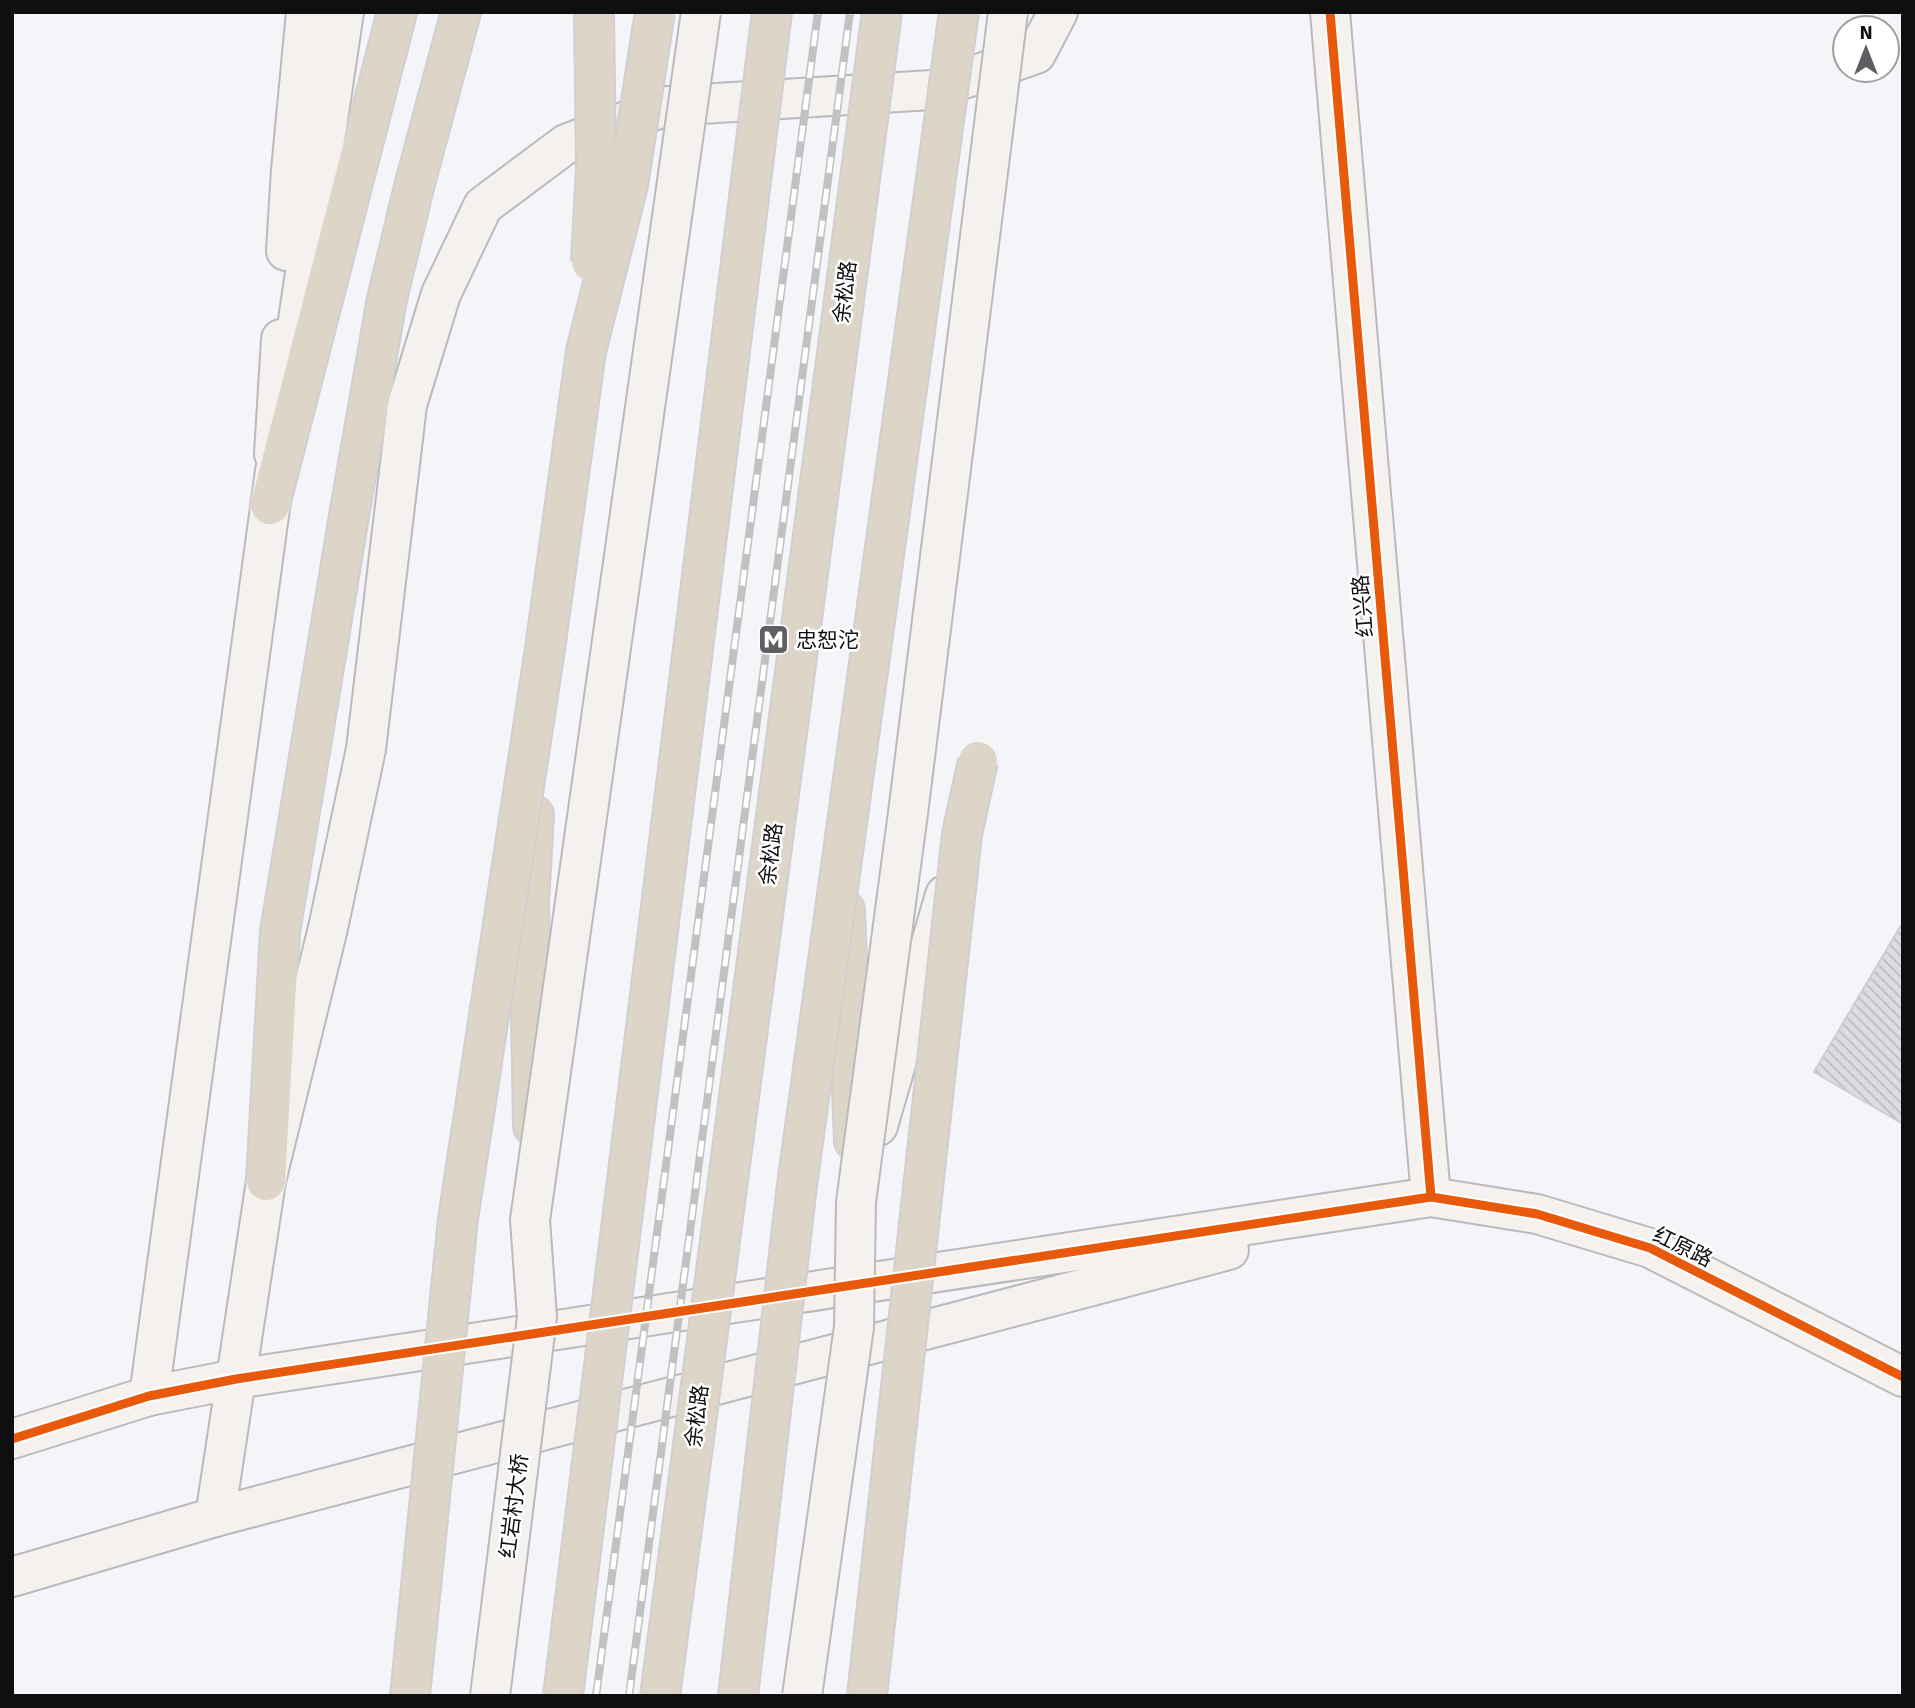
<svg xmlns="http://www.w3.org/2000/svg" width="1915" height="1708" viewBox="0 0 1915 1708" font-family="Signika,'Noto Sans SC',sans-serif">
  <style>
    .building { fill: url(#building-back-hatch); stroke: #ceced2; stroke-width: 2 }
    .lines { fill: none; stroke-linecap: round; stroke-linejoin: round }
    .secondary-casing { stroke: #bababe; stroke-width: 42 }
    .highway-casing { stroke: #d0d0d2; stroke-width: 42 }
    .secondary { stroke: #f4f1ee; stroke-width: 38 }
    .highway { stroke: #ded5c9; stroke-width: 38 }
    .rail-casing { stroke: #c1c1c2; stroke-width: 8 }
    .rail { stroke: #fff; stroke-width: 5; stroke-dasharray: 16; stroke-linecap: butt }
    .secondary-bridge-casing { stroke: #bababe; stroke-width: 42; stroke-linecap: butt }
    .highway-bridge-casing { stroke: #d0d0d2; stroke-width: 42; stroke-linecap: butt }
    .secondary-bridge { stroke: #f4f1ee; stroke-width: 38 }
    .highway-bridge { stroke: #ded5c9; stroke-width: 38 }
    .cycleway-casing { stroke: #fff; stroke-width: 13 }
    .cycleway { stroke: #e8590c; stroke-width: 9 }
    .labels { text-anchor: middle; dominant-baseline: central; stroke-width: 5; stroke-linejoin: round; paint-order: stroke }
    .street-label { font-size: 21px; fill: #0f0f12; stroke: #fff }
    .poi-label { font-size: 21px; fill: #0f0f12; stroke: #fff; text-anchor: start }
  </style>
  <defs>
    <pattern id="building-back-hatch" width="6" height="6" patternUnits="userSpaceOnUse" patternTransform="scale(1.75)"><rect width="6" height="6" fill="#dcdce1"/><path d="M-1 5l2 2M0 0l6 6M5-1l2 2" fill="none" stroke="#bcbcc0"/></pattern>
  </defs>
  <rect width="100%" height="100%" fill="#f4f4f9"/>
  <path class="building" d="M 1903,922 L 1903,1124 L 1814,1072 Z"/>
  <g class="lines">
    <defs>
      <g id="secondary">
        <path d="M 1330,12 L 1431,1197"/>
        <path d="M 286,251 L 291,170 L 306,12"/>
        <path d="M 291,367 L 344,12"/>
        <path d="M 274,454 L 281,339"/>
        <path d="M 878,1126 L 945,895"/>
        <path d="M 149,1396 L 275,471"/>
        <path d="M 12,1439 L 149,1396 L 236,1379 L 1431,1197 L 1537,1214 L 1650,1248 L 1903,1377"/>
        <path d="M 215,1517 L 266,1181 L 328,928 L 366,749 L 407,405 L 441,294 L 483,206 L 566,144 L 666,106 L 932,90 L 1036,54 L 1058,12"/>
        <path d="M 12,1577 L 215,1517 L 1229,1250"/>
      </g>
      <g id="highway">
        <path d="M 270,505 L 397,12"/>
        <path d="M 845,910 L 854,1141"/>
        <path d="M 533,1126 L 529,903 L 534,815"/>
        <path d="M 266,1181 L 280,932 L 350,510 L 387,299 L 415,183 L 461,12"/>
      </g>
    </defs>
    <use href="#secondary" class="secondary-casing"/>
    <use href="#highway" class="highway-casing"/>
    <use href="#secondary" class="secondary"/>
    <use href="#highway" class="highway"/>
    <defs>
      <g id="rail">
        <path d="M 596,1696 L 818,12"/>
        <path d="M 629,1696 L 850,12"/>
      </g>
    </defs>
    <use href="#rail" class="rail-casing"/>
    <use href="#rail" class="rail"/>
    <defs>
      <g id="secondary-bridge">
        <path d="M 490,1696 L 537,1317 L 530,1220 L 701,12"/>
        <path d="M 802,1696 L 854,1327 L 856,1202 L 908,813 L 1008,12"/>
      </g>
      <g id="highway-bridge">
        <path d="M 591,262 L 596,167 L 594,12"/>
        <path d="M 410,1696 L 458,1219 L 545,649 L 586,351 L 628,185 L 655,12"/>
        <path d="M 563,1696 L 772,12"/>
        <path d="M 660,1696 L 882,12"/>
        <path d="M 738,1696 L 797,1185 L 959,12"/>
        <path d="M 867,1696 L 962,834 L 978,761"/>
      </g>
    </defs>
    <use href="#secondary-bridge" class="secondary-bridge-casing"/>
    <use href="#highway-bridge" class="highway-bridge-casing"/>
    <use href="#secondary-bridge" class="secondary-bridge"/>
    <use href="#highway-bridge" class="highway-bridge"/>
    <defs>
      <g id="cycleway">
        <path d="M 1330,12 L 1431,1197"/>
        <path d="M 12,1439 L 149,1396 L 236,1379 L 1431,1197 L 1537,1214 L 1650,1248 L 1903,1377"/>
      </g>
    </defs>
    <use href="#cycleway" class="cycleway-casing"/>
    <use href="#cycleway" class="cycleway"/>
  </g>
  <defs>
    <symbol id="metro-square" viewBox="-11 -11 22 22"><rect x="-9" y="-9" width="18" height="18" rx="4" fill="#5f5f63" stroke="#fff"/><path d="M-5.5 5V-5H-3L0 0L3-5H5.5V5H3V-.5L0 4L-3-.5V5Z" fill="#fff"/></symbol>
  </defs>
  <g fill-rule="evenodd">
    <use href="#metro-square" x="756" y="622" width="35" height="35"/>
  </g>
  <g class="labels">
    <g class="street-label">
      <text transform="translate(845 292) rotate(-83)">余松路</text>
      <text transform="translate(1363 606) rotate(-95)">红兴路</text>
      <text transform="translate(771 854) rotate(-83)">余松路</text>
      <text transform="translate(1683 1247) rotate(26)">红原路</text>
      <text transform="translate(697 1416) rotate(-83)">余松路</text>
      <text transform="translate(514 1506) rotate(-83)">红岩村大桥</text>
    </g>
    <g class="poi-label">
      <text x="796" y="640">忠恕沱</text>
    </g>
  </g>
  <rect width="1915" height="1708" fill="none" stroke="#0f0f12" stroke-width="28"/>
  <g transform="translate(1866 49)"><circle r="33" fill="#ffffff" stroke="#9f9fa0" stroke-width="2"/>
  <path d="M0-5L12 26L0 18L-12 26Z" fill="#5f5f63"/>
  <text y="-10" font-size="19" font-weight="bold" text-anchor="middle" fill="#0f0f12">N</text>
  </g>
</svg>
